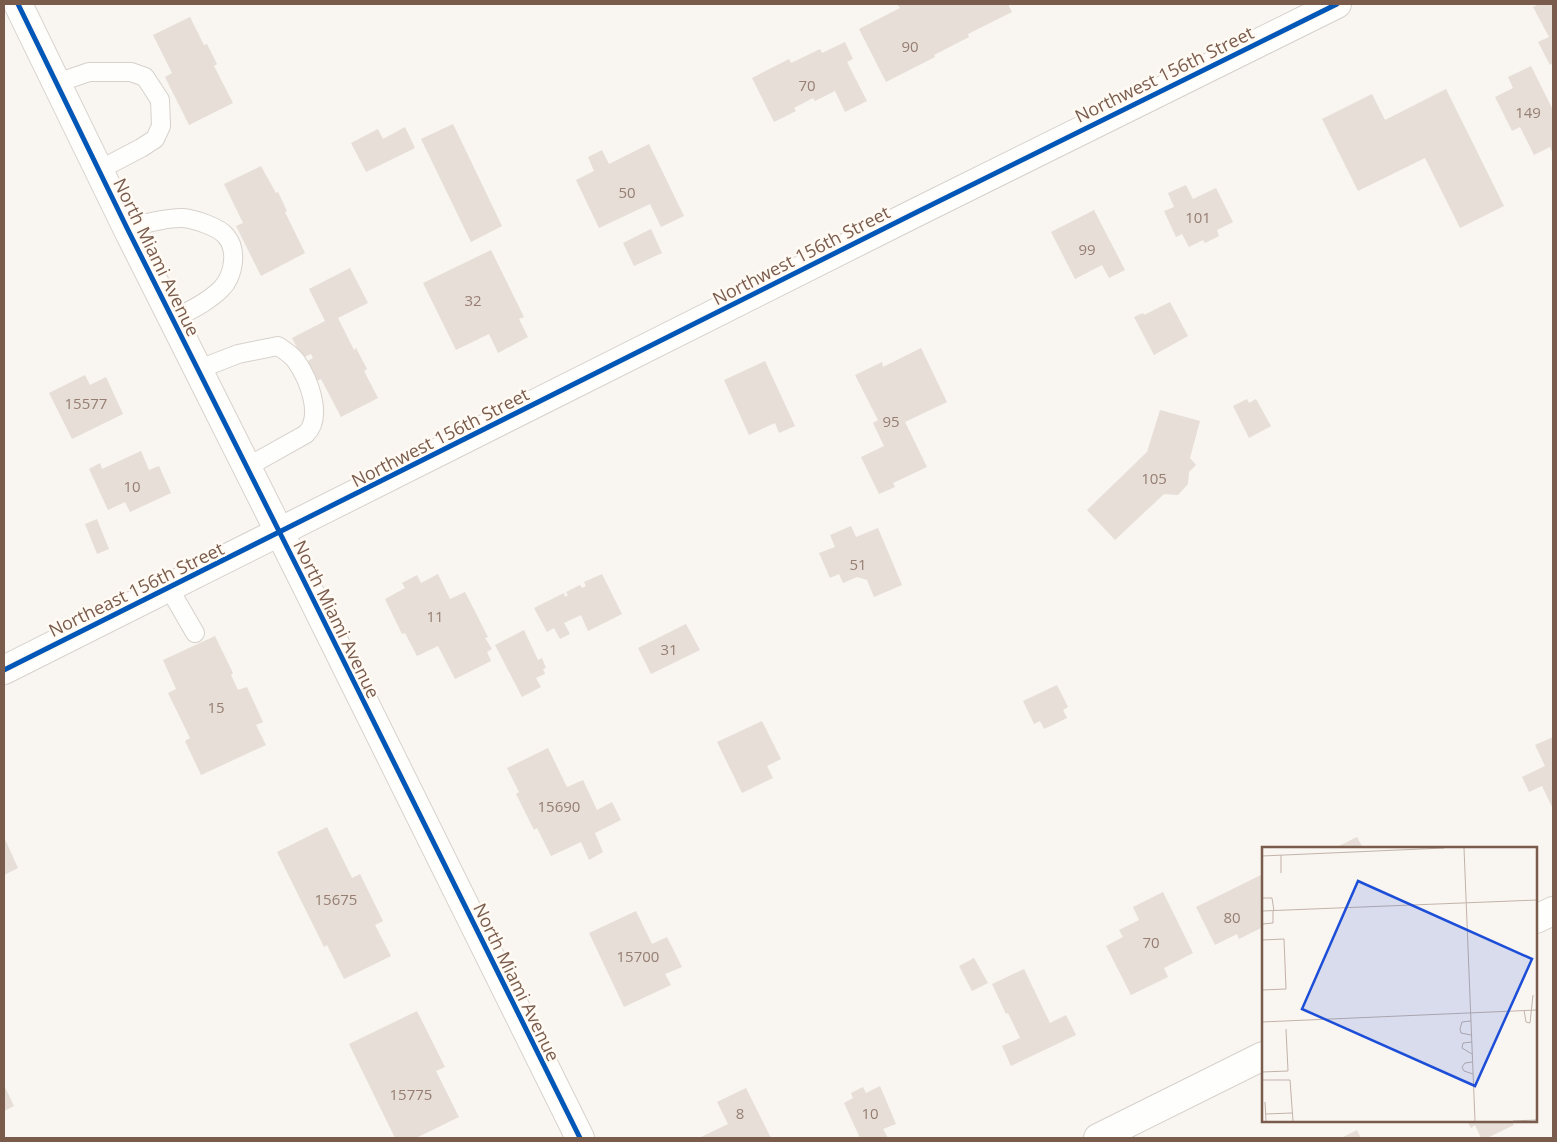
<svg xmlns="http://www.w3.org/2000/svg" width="1557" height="1142" viewBox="0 0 1557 1142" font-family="'Open Sans',sans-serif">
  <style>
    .building { fill: #e6ded7 }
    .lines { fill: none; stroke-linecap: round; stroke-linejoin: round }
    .lane-casing { stroke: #d7d1cb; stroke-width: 20 }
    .street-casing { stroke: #d7d1cb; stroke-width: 30 }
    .secondary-casing { stroke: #d9d2cb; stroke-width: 30 }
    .lane { stroke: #fefefd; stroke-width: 18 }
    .street { stroke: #fefefd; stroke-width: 28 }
    .secondary { stroke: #fefefd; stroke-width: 28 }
    .cycleway-casing { stroke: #fffaf3; stroke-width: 8 }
    .cycleway { stroke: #0057b8; stroke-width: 5 }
    .labels { text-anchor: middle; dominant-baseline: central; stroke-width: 5; stroke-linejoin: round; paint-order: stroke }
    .number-label { font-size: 15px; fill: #977e72 }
    .street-label { font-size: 18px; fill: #7a5c4d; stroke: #fffaf3 }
    .inset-road { fill: none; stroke: #c2b3aa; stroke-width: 1 }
    .view { fill: #1d4ed8; fill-opacity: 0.15; stroke: #1d4ed8; stroke-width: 2.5 }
    .inset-edge { fill: none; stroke: #7a5c4d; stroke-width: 2.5 }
  </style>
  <rect width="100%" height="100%" fill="#f9f5f0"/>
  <g class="building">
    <path d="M 897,4 L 1008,4 L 1012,12 L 968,34 L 969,37 L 934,55 L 935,57 L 886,82 L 859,29 L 900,8 Z"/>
    <path d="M 1539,4 L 1553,4 L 1553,63 L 1550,65 L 1538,42 L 1549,37 L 1533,7 Z"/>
    <path d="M 190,17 L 204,45 L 207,44 L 217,64 L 214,66 L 233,103 L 189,125 L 165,77 L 172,73 L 153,35 Z"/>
    <path d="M 845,42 L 853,59 L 847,62 L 867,101 L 845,112 L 835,91 L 815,101 L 813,98 L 794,108 L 796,111 L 774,122 L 752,78 L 789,59 L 791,63 L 820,49 L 822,53 Z"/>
    <path d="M 1531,66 L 1553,110 L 1553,154 L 1550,147 L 1534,155 L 1520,127 L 1512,131 L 1495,97 L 1513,88 L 1508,77 Z"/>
    <path d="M 1446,89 L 1504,206 L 1460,228 L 1425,158 L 1358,191 L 1322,119 L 1372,94 L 1385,120 Z"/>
    <path d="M 453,124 L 502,226 L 471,242 L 421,139 Z"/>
    <path d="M 405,127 L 415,148 L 366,172 L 351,143 L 378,129 L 383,139 Z"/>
    <path d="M 649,144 L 684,216 L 661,227 L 650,204 L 599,228 L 576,180 L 594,171 L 588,157 L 602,150 L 609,164 Z"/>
    <path d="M 261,166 L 276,193 L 278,192 L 287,211 L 285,212 L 305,253 L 261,276 L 236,226 L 243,223 L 224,184 Z"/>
    <path d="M 1186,185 L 1193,199 L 1216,188 L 1233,222 L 1217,230 L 1219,236 L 1205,243 L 1203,240 L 1189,247 L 1182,234 L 1176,237 L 1164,211 L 1174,207 L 1168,193 Z"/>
    <path d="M 1094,210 L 1125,270 L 1109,278 L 1102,265 L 1075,279 L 1051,232 Z"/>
    <path d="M 651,229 L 662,253 L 634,266 L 623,243 Z"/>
    <path d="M 491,250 L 524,317 L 519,319 L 528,337 L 498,353 L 489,334 L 456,350 L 423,283 Z"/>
    <path d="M 350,268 L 368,303 L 338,318 L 354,350 L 356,348 L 367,369 L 364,371 L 378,398 L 341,417 L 321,379 L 314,382 L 304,363 L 313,358 L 311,354 L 302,358 L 292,338 L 325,321 L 309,289 Z"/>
    <path d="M 1170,302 L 1188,336 L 1154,355 L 1134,317 L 1143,313 L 1144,315 Z"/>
    <path d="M 921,348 L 947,402 L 905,422 L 927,467 L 893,483 L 895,487 L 879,494 L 861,457 L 884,446 L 873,423 L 878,420 L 855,375 L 882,362 L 883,367 Z"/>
    <path d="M 765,361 L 795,426 L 779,433 L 775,423 L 749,435 L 724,380 Z"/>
    <path d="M 85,375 L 90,385 L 106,377 L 123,414 L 72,439 L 49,393 Z"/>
    <path d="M 1247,399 L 1249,403 L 1256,399 L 1271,426 L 1249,438 L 1233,406 Z"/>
    <path d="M 1160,410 L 1200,421 L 1190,458 L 1196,465 L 1189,472 L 1188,484 L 1178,495 L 1164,494 L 1115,540 L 1087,510 L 1147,452 Z"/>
    <path d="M 141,451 L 149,470 L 159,466 L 171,493 L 130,512 L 125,502 L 108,510 L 89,469 L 100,463 L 102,469 Z"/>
    <path d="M 97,519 L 109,549 L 97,554 L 85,524 Z"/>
    <path d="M 851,526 L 856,537 L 878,528 L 902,585 L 874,597 L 867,580 L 857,577 L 843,583 L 839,574 L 830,578 L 819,553 L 835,547 L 830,535 Z"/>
    <path d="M 438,574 L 450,599 L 465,592 L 488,637 L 485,638 L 492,649 L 487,652 L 491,661 L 455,679 L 438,646 L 417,656 L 405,633 L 402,634 L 385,599 L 405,588 L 402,583 L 417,575 L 421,583 Z"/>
    <path d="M 602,574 L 622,614 L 588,631 L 581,615 L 564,623 L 570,634 L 560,639 L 554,628 L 547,632 L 534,608 L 564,593 L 565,597 L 568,595 L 566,592 L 580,585 L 582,588 L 586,586 L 584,582 Z"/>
    <path d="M 686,624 L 700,650 L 651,674 L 638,648 Z"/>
    <path d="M 524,630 L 538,660 L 542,658 L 546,668 L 543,669 L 545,674 L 536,678 L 541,687 L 522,697 L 495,645 Z"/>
    <path d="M 215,636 L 233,673 L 231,675 L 238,690 L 247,687 L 263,722 L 256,725 L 266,745 L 201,775 L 185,741 L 190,738 L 168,693 L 176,689 L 163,660 Z"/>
    <path d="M 1057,685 L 1068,707 L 1063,710 L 1067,718 L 1044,729 L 1040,721 L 1034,724 L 1023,701 Z"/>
    <path d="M 762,721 L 781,759 L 767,766 L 773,778 L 742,793 L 717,742 Z"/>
    <path d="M 1553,737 L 1553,809 L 1542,786 L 1529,792 L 1522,777 L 1545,766 L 1535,745 Z"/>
    <path d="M 548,748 L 567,787 L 583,780 L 597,810 L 612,802 L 621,820 L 595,833 L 603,852 L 589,860 L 581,842 L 551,856 L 537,828 L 534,830 L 516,794 L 519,792 L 507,768 Z"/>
    <path d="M 327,827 L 352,878 L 360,874 L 383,921 L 375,925 L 391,956 L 344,979 L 327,945 L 324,947 L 277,852 Z"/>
    <path d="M 4,837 L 18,868 L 4,875 Z"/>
    <path d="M 1357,837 L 1363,848 L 1334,848 L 1341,845 Z"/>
    <path d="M 1263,874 L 1263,927 L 1239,939 L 1237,934 L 1215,945 L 1196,907 Z"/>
    <path d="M 1163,892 L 1193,953 L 1164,968 L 1168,977 L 1131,995 L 1106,946 L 1123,937 L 1119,930 L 1139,920 L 1133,907 Z"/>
    <path d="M 636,911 L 652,944 L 667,937 L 682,967 L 665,974 L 671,985 L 624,1007 L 589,933 Z"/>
    <path d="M 974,958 L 988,983 L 972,991 L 959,966 Z"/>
    <path d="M 1024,969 L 1050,1023 L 1066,1015 L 1076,1035 L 1011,1066 L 1002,1046 L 1020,1038 L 1008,1013 L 1006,1014 L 992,984 Z"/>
    <path d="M 417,1011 L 445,1067 L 436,1071 L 459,1117 L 416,1138 L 395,1138 L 349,1044 Z"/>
    <path d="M 4,1085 L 14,1106 L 4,1111 Z"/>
    <path d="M 880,1086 L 896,1124 L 883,1129 L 888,1138 L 860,1138 L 844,1103 L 853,1098 L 851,1093 L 863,1087 L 866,1093 Z"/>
    <path d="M 746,1088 L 771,1138 L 699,1138 L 728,1124 L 717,1102 Z"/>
    <path d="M 1467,1121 L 1512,1121 L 1514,1125 L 1487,1138 L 1481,1138 L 1475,1125 L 1471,1128 Z"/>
    <path d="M 1357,1130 L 1361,1138 L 1341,1138 Z"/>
  </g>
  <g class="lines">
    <defs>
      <g id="lane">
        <path d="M 57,83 L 89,72 L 131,72 L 145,77 L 160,100 L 161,126 L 155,139 L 141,148 L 99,170"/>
        <path d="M 127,228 C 142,224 168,217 183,218 C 194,219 219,227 226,236 C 238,250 234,276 221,289 C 208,302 189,311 172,320"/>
        <path d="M 197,370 L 238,354 L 278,346 C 284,350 292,355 296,361 C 308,378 324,416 306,434 L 247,467"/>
        <path d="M 169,588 L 195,633"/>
      </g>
      <g id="street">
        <path d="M 4,670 L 915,213 L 1337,4"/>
        <path d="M 1536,919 L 1553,911"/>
        <path d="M 1098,1138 L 1263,1056"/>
      </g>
      <path id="secondary" d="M 18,4 L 127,228 L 301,575 L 580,1138"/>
    </defs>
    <use href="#lane" class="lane-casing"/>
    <use href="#street" class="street-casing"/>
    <use href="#secondary" class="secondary-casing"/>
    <use href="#lane" class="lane"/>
    <use href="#street" class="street"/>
    <use href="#secondary" class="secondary"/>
    <defs>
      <g id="cycleway">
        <path d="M 18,4 L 127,228 L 301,575 L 580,1138"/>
        <path d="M 4,670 L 915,213 L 1337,4"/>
      </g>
    </defs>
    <use href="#cycleway" class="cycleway-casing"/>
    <use href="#cycleway" class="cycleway"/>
  </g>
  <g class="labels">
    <g class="number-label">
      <text x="910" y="46">90</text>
      <text x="807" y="85">70</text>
      <text x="1528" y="112">149</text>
      <text x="627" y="192">50</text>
      <text x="1198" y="217">101</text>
      <text x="1087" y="249">99</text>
      <text x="473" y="300">32</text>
      <text x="86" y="403">15577</text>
      <text x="891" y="421">95</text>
      <text x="1154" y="478">105</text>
      <text x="132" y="486">10</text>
      <text x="858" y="564">51</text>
      <text x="435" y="616">11</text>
      <text x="669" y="649">31</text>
      <text x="216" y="707">15</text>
      <text x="559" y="806">15690</text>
      <text x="336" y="899">15675</text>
      <text x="1232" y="917">80</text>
      <text x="1151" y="942">70</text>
      <text x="638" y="956">15700</text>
      <text x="411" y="1094">15775</text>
      <text x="740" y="1113">8</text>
      <text x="870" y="1113">10</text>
    </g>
    <g class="street-label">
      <text transform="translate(1164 74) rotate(-26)">Northwest 156th Street</text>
      <text transform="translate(801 255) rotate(-27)">Northwest 156th Street</text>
      <text transform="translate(157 257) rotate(64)">North Miami Avenue</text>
      <text transform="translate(440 437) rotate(-27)">Northwest 156th Street</text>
      <text transform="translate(136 589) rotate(-26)">Northeast 156th Street</text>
      <text transform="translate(337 619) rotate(64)">North Miami Avenue</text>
      <text transform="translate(517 982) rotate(64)">North Miami Avenue</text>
    </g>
  </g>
  <g transform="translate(1262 847)">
    <rect width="275" height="275" fill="#f9f5f0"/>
    <path class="inset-road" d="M 202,1 L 213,274M 19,8 L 19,26M 0,9 L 182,1M 0,51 L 10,51 L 12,64M 0,64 L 275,53M 0,77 L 11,76 L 11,64M 0,93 L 22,92 L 24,142 L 0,143M 262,163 L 264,175 L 268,176 L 271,148M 209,174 L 200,175 L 198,182 L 199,186 L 209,188M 0,175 L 275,163M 210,195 L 201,196 L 200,201 L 210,207M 210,215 L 203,216 L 200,220 L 202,224 L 211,227M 0,225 L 26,224 L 24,182M 0,233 L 28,233 L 31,274M 3,255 L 4,274M 4,267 L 30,266M 251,274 L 275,273"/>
    <path class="view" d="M 96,34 L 270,112 L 213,239 L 40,162 Z"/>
    <rect width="275" height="275" class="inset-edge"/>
  </g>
  <rect width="1557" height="1142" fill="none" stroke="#7a5c4d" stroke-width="10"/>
</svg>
